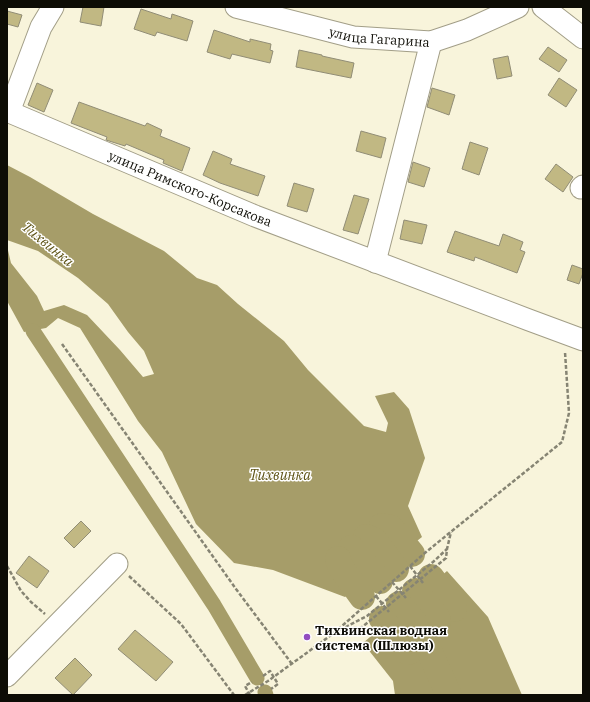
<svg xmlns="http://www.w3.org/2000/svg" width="590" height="702" viewBox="0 0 590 702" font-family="'IBM Plex Serif',serif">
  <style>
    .water { fill: #a69d69 }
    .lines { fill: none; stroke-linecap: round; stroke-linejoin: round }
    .canal { stroke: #a69d69; stroke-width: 15 }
    .river { stroke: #a69d69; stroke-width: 26 }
    .building { fill: #c1b883; stroke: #918d76 }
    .minor-casing { stroke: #a29e87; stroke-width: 23 }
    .path { stroke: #868473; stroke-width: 2.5; stroke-dasharray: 4 2; stroke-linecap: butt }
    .minor { stroke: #fff; stroke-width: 21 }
    .poi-dot { fill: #924dc0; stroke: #fff; stroke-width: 1.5 }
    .labels { text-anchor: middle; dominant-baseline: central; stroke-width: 3; stroke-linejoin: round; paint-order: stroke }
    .street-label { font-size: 13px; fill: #0d0c05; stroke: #fff }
    .poi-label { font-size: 13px; font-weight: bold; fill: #0d0c05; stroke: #fff; text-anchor: start }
    .water-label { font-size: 14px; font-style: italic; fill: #5e5315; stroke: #fff }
  </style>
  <rect width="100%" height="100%" fill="#f8f4db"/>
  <g class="water">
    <path d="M 7,165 L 30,177 L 93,214 L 164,251 L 197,278 L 217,285 L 238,304 L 284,341 L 308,370 L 364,426 L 386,432 L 388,423 L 375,396 L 394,392 L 409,409 L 425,458 L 408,506 L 422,537 L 345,597 L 273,570 L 234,563 L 196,524 L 162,452 L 138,421 L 80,328 L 58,318 L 46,328 L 24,332 L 7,301 L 7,246 L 11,263 L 37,296 L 44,311 L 64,305 L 87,315 L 120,350 L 143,377 L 154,374 L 144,351 L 128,332 L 108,304 L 78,278 L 38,251 L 7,240 Z"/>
    <path d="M 447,571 L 488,617 L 522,695 L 395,695 L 393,681 L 363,643 Z"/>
  </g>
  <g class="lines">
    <g class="canal">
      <path d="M 33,331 L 214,605 L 257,678"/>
      <path d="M 265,692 L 266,695"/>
    </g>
    <g class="river">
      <path d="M 382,526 L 391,528 L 412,554"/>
      <path d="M 366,537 L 375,541 L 396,569"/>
      <path d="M 351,548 L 380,581"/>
      <path d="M 338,559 L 341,568 L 362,597"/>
      <path d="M 431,577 L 454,608 L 454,609"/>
      <path d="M 415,591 L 437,617 L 438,623"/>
      <path d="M 399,604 L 419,628 L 449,695"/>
      <path d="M 382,619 L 408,652"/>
    </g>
  </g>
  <g class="building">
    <path d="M 83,7 L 104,7 L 101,26 L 80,22 Z"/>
    <path d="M 141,9 L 171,19 L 172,14 L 193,21 L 187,41 L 157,32 L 155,36 L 134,29 Z"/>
    <path d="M 7,11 L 22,15 L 18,27 L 7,24 Z"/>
    <path d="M 214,30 L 250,42 L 250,39 L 271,44 L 270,50 L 273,51 L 270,63 L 232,54 L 230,59 L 207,52 Z"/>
    <path d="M 548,47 L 567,60 L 559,72 L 539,59 Z"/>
    <path d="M 299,50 L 322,55 L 322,56 L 354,63 L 351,78 L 296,67 Z"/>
    <path d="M 508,56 L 512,76 L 497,79 L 493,59 Z"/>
    <path d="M 559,78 L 577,90 L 566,107 L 548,95 Z"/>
    <path d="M 37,83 L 53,90 L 44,112 L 28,105 Z"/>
    <path d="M 432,88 L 455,95 L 449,115 L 427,107 Z"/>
    <path d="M 79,102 L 145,126 L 147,123 L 162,130 L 160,136 L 190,148 L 182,171 L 163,163 L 164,160 L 126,144 L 125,146 L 106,140 L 107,137 L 71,123 Z"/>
    <path d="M 361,131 L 386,138 L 381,158 L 356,151 Z"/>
    <path d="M 470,142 L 488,148 L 479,175 L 462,169 Z"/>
    <path d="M 213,151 L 232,159 L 230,164 L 265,176 L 258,196 L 220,183 L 203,175 Z"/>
    <path d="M 413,162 L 430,168 L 424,187 L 408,182 Z"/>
    <path d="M 556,164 L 573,177 L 563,192 L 545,179 Z"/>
    <path d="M 294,183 L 314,189 L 307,212 L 287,206 Z"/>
    <path d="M 354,195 L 369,199 L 358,234 L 343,230 Z"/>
    <path d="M 404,220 L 427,225 L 422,244 L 400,239 Z"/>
    <path d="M 455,231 L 499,246 L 503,234 L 523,242 L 520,250 L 525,252 L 517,273 L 475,257 L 474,261 L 447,252 Z"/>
    <path d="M 572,265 L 583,269 L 583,273 L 579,284 L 567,280 Z"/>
    <path d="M 81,521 L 91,531 L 74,548 L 64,538 Z"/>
    <path d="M 29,556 L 49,571 L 37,588 L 16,573 Z"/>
    <path d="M 135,630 L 173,662 L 156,681 L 118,649 Z"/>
    <path d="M 75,658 L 92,675 L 73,695 L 55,678 Z"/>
  </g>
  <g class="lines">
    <defs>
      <g id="minor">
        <path id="s1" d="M 236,7 L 353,37 L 431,42 L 467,30 L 518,7"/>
        <path d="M 543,7 L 583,38"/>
        <path id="s2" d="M 7,111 L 255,216 L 529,320 L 583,340"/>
        <path d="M 9,112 L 41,27 L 53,7"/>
        <path d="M 581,188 L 583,186"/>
        <path d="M 375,262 L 431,42"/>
        <path d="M 7,676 L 117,564"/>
      </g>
    </defs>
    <use href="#minor" class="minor-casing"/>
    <g class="path">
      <path d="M 62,344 L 236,589 L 292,664"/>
      <path d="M 7,566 L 21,591 L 31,602 L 45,614"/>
      <path d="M 410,566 L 423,583"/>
      <path d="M 129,576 L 181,624 L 234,695"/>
      <path d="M 392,582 L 406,598"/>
      <path d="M 376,596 L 389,612"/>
      <path d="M 340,630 L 367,616 L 433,562 L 447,549"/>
      <path d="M 336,633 L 353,628 L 361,628 L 446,558 L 447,549 L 451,532"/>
      <path d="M 263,676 L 270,671 L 278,684 L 271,689"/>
      <path d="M 245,695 L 268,681 L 334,633 L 426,552 L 562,442 L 569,413 L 565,352"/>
      <path d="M 250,695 L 245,686 L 252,682"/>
    </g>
    <use href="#minor" class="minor"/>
  </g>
  <circle class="poi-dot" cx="307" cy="637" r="4"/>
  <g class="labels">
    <g class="street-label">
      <text stroke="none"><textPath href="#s1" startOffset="147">улица Гагарина</textPath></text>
      <text stroke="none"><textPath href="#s2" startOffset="199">улица Римского-Корсакова</textPath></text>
    </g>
    <g class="poi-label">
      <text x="315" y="630">Тихвинская водная<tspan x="315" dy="15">система (Шлюзы)</tspan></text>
    </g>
    <g class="water-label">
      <text transform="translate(48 244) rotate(39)">Тихвинка</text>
      <text x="280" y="475">Тихвинка</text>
    </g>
  </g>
  <rect width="590" height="702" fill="none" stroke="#0d0c05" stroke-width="16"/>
</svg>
